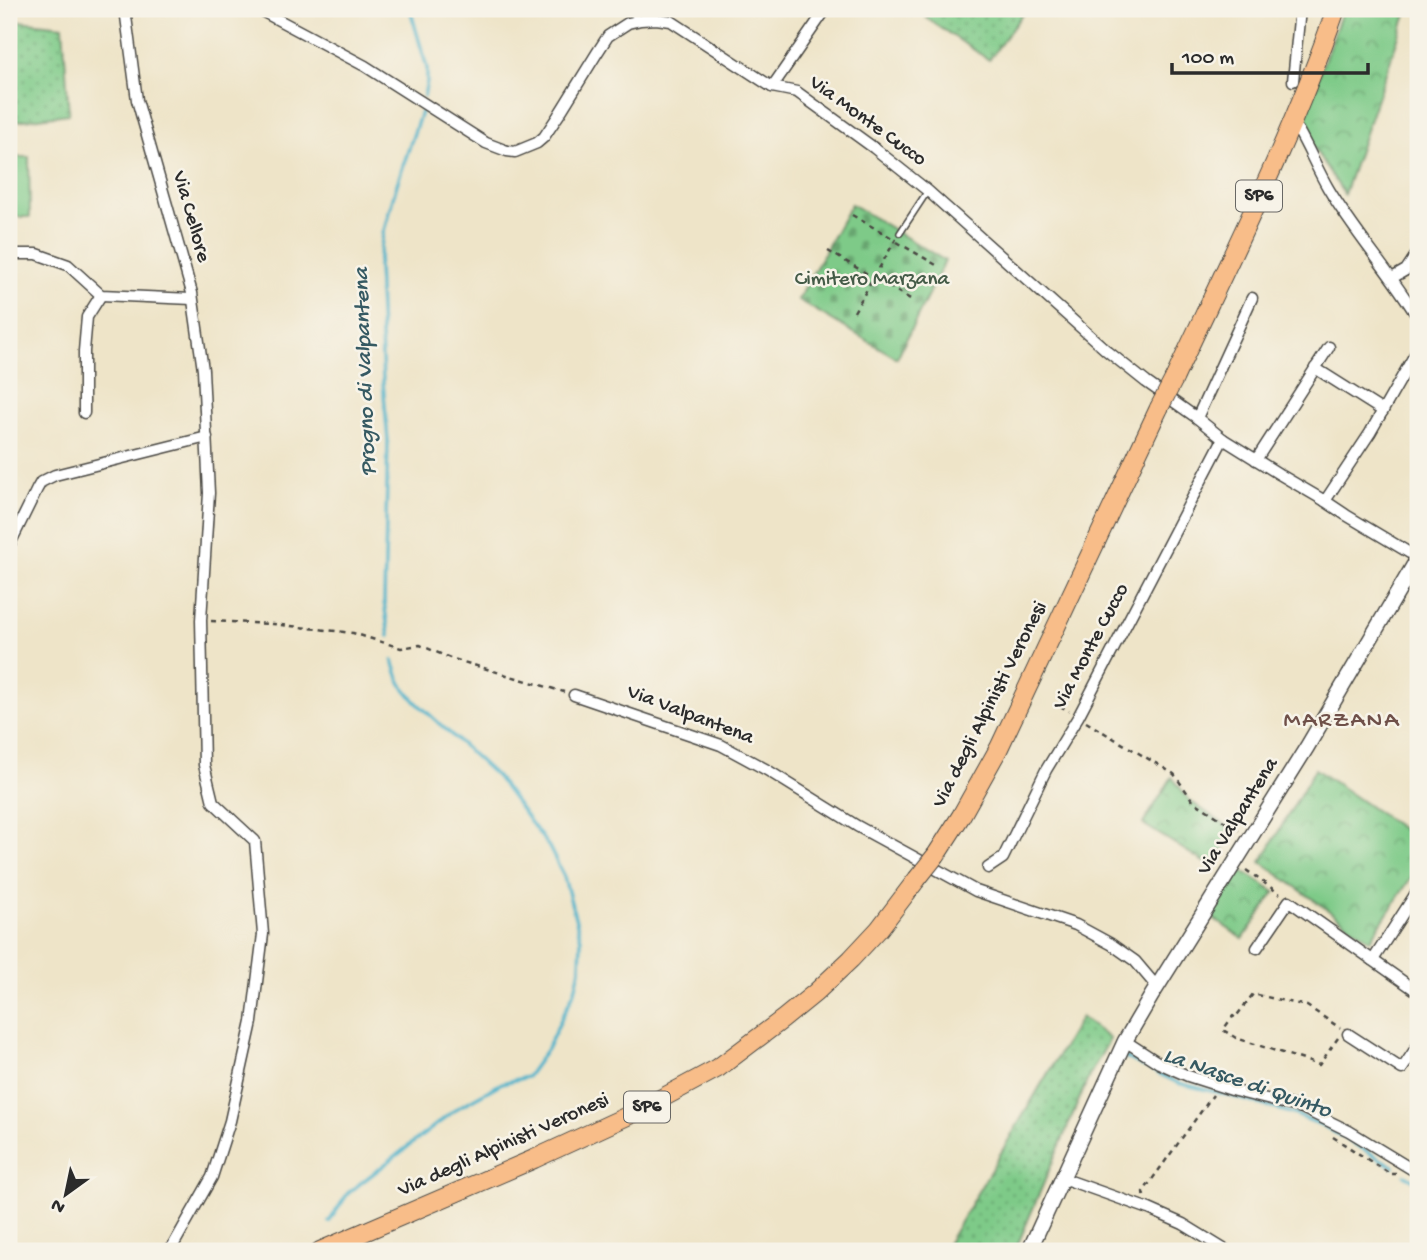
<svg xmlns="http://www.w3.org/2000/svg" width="1427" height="1260" viewBox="0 0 1427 1260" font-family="'Gochi Hand',sans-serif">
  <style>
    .grass { fill: url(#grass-dots); stroke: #547a5a; stroke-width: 2 }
    .cemetery { fill: url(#cemetery-stones); stroke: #547a5a; stroke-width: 2 }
    .park { fill: url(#park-crowns); stroke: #547a5a; stroke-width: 2 }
    .pitch { fill: #7eca88; stroke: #547a5a; stroke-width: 2 }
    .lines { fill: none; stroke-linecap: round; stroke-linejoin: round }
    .stream { stroke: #4bb2ca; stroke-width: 3.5 }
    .service-casing { stroke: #484743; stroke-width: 8 }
    .minor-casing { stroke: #484743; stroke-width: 13 }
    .tertiary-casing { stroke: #484743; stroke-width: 17 }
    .trunk-casing { stroke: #484743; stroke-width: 20 }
    .path { stroke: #484743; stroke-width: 2.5; stroke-dasharray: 5 5; stroke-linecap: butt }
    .service { stroke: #fff; stroke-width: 5 }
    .minor { stroke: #fff; stroke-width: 10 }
    .tertiary { stroke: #fff; stroke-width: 14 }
    .trunk { stroke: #f8bd89; stroke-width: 18 }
    .trunk-bridge-casing { stroke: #484743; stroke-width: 20; stroke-linecap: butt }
    .trunk-bridge { stroke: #f8bd89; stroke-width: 18 }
    .labels { text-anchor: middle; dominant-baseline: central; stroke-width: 5; stroke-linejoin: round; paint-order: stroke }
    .shield { fill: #f7f3e8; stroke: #686764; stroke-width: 2 }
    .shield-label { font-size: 19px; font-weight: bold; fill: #2b2b2b }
    .street-label { font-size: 21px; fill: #2b2b2b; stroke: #f7f3e8 }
    .park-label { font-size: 21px; fill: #445b47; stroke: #f7f3e8 }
    .water-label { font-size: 23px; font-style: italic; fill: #365a63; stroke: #f7f3e8 }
    .quarter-label { font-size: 24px; letter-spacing: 2px; fill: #6f5049; stroke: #f7f3e8 }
  </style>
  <defs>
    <pattern id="grass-dots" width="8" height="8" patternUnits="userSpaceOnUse" patternTransform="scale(1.75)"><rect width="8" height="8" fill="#7eca88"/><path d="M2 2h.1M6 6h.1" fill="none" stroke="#67a46f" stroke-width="1.8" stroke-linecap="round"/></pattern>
    <pattern id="cemetery-stones" width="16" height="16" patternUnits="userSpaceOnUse" patternTransform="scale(1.75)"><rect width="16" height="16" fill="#7eca88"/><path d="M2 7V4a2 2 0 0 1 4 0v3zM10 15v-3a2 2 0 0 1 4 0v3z" fill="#67a46f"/></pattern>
    <pattern id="park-crowns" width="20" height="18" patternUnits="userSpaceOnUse" patternTransform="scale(1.75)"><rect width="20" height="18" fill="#7eca88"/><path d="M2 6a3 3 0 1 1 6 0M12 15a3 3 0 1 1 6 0" fill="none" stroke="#67a46f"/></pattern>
  </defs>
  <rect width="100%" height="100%" fill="#f7f3e8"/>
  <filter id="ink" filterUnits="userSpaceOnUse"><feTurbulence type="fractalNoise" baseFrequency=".0143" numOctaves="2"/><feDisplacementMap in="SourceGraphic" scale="14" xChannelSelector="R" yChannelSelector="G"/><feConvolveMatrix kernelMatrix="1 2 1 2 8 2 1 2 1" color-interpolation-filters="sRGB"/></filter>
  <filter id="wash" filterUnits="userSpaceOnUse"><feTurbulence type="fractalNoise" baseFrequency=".00686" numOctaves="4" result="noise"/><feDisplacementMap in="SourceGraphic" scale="28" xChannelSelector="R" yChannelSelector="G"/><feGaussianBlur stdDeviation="1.57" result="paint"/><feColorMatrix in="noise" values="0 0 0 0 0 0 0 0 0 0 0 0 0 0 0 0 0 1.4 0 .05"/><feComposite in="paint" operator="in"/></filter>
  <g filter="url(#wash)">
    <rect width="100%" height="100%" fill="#eee4c8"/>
    <g class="grass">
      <path d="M 932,9 L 1026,9 L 989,60 L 926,18 Z"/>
      <path d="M 9,20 L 63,26 L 69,114 L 9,122 Z"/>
      <path d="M 1081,1017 L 1110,1039 L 1089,1076 L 1015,1251 L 943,1251 Z"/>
    </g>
    <path class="cemetery" d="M 851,204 L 945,261 L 897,358 L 798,300 Z"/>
    <g class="park">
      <path d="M 1343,9 L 1408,9 L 1344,194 L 1312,145 L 1301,125 Z"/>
      <path d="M 1315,769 L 1418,840 L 1418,867 L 1370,940 L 1261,862 Z"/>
      <path d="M 1172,777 L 1190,801 L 1234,831 L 1212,867 L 1143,824 Z"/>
      <path d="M 1241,870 L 1275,892 L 1243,939 L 1210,916 Z"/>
    </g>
    <path class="pitch" d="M 9,157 L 29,157 L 30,217 L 9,217 Z"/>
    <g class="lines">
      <g class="stream">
        <path d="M 410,9 L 427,68 L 427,82 L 424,96"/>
        <path d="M 389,636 L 384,602 L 388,441 L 383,382 L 378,265 L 383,234 L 397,184 L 421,112"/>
        <path d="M 1123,1056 L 1178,1083 L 1216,1092 L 1291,1113 L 1322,1125 L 1394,1167"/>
        <path d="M 1405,1175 L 1418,1182"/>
        <path d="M 329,1222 L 348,1193 L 459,1107 L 502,1083 L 527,1077 L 547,1049 L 575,990 L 580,970 L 581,939 L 564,877 L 549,847 L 497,777 L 416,702 L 401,684 L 393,661"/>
      </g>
    </g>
  </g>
  <g filter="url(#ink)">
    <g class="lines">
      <defs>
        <g id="service">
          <path d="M 626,9 L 641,20"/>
          <path d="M 900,233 L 927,192"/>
        </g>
        <g id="minor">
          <path d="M 125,9 L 137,100 L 192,293 L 203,370 L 209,493 L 201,620 L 204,765 L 213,802 L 255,841 L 263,934 L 252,1022 L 230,1121 L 212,1177 L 170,1251"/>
          <path d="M 258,9 L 365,66 L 486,143 L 507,151 L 515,152 L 537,143 L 544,137 L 558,116 L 597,53 L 608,36 L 628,23 L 641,20 L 656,19 L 671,21 L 772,87 L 797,92 L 874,148 L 928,191 L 1106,350 L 1146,382 L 1197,418 L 1223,439 L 1279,474 L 1325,501 L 1346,515 L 1418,558"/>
          <path d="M 1293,81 L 1300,9"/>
          <path d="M 772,87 L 826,9"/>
          <path d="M 1298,130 C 1309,149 1317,169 1328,188 C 1355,234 1391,273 1418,318"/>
          <path d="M 9,254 L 37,254 L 68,265 L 101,295 L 192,299"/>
          <path d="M 1392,278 L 1406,270 L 1418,252"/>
          <path d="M 1315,368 L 1383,411"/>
          <path d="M 84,413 L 84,351 L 87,317 L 101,295"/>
          <path d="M 1197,418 L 1252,298"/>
          <path d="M 1256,460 L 1329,347"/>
          <path d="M 1325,501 L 1370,433 L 1418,349"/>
          <path d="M 9,546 L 37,489 L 41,482 L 55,475 L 207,437"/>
          <path d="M 574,695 L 721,745 L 767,770 L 857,826 L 976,891 L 1076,925 L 1111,944 L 1135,961 L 1157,987"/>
          <path d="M 988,868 L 1003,858 L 1046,770 L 1078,717 L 1223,439"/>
          <path d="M 1257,948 L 1289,901 L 1418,992"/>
          <path d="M 1373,960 L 1418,890"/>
          <path d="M 1348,1034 L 1402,1069 L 1418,1045"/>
          <path d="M 1125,1041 L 1159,1063 L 1188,1076 L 1235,1091 L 1302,1108 L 1349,1131 L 1418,1173"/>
          <path d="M 1062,1178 L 1149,1209 L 1183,1224 L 1227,1251"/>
        </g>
        <path id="tertiary" d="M 1029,1251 L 1125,1041 L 1152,995 L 1307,747 L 1418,558"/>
        <g id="trunk">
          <path d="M 1174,379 C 1231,257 1292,136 1336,9"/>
          <path d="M 936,855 L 961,816 L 999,748 L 1159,408"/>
          <path d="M 320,1251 L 534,1159 L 636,1112 L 718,1068 L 783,1019 L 815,993 L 851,959 L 879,929 L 917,879"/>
        </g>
      </defs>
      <use href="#service" class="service-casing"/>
      <use href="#minor" class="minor-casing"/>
      <use href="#tertiary" class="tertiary-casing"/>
      <use href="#trunk" class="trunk-casing"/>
      <g class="path">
        <path d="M 852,215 L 892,238"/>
        <path d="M 897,242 L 938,266"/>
        <path d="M 828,251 L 912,300"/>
        <path d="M 854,312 L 896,239"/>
        <path d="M 211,621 L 273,624 L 353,633 L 401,648 L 420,645 L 450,658 L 564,692"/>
        <path d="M 1060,706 L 1069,711"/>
        <path d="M 1086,722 L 1174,774 L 1193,801 L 1239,831"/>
        <path d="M 1246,870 L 1280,894"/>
        <path d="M 1338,1038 L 1319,1065 L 1236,1038 L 1223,1030 L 1233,1016 L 1235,1018 L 1253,994 L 1307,1006 L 1340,1028"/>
        <path d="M 1333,1137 L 1390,1174 L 1396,1174"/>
        <path d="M 1144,1196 L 1143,1192 L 1213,1095"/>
      </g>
      <use href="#service" class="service"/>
      <use href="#minor" class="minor"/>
      <use href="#tertiary" class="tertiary"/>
      <use href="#trunk" class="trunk"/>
      <defs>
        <g id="trunk-bridge">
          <path d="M 1159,408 L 1174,379"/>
          <path d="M 917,879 L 936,855"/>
        </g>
      </defs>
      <use href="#trunk-bridge" class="trunk-bridge-casing"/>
      <use href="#trunk-bridge" class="trunk-bridge"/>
    </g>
  </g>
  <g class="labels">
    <g class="shield">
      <rect x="1236" y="180.5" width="46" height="31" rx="5"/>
      <rect x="624" y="1091.5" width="46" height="31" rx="5"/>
    </g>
    <g class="shield-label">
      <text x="1259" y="196">SP6</text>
      <text x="647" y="1107">SP6</text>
    </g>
    <g class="street-label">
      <text transform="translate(867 122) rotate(36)">Via Monte Cucco</text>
      <text transform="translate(190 217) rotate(74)">Via Cellore</text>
      <text transform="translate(1092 647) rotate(-62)">Via Monte Cucco</text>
      <text transform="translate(991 705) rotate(-63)">Via degli Alpinisti Veronesi</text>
      <text transform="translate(690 716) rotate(21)">Via Valpantena</text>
      <text transform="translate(1239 817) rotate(-58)">Via Valpantena</text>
      <text transform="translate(504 1146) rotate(-24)">Via degli Alpinisti Veronesi</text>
    </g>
    <g class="park-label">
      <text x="872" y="280">Cimitero Marzana</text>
    </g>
    <g class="water-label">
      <text transform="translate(366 372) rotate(-92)">Progno di Valpantena</text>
      <text transform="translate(1247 1084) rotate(19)">La Nasce di Quinto</text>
    </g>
    <g class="quarter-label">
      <text x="1342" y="721">MARZANA</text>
    </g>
  </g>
  <rect width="1427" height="1260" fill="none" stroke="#f7f3e8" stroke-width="35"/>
  <g transform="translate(66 1194) rotate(213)" stroke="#f7f3e8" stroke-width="5" paint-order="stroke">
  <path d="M0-5L12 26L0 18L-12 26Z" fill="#2b2b2b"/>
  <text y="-10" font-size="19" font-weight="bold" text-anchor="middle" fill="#2b2b2b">N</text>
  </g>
  <path d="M1172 63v10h196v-10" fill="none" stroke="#2b2b2b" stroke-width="3.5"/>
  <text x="1182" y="63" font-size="21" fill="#2b2b2b" stroke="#f7f3e8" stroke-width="5" paint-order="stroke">100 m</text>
</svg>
